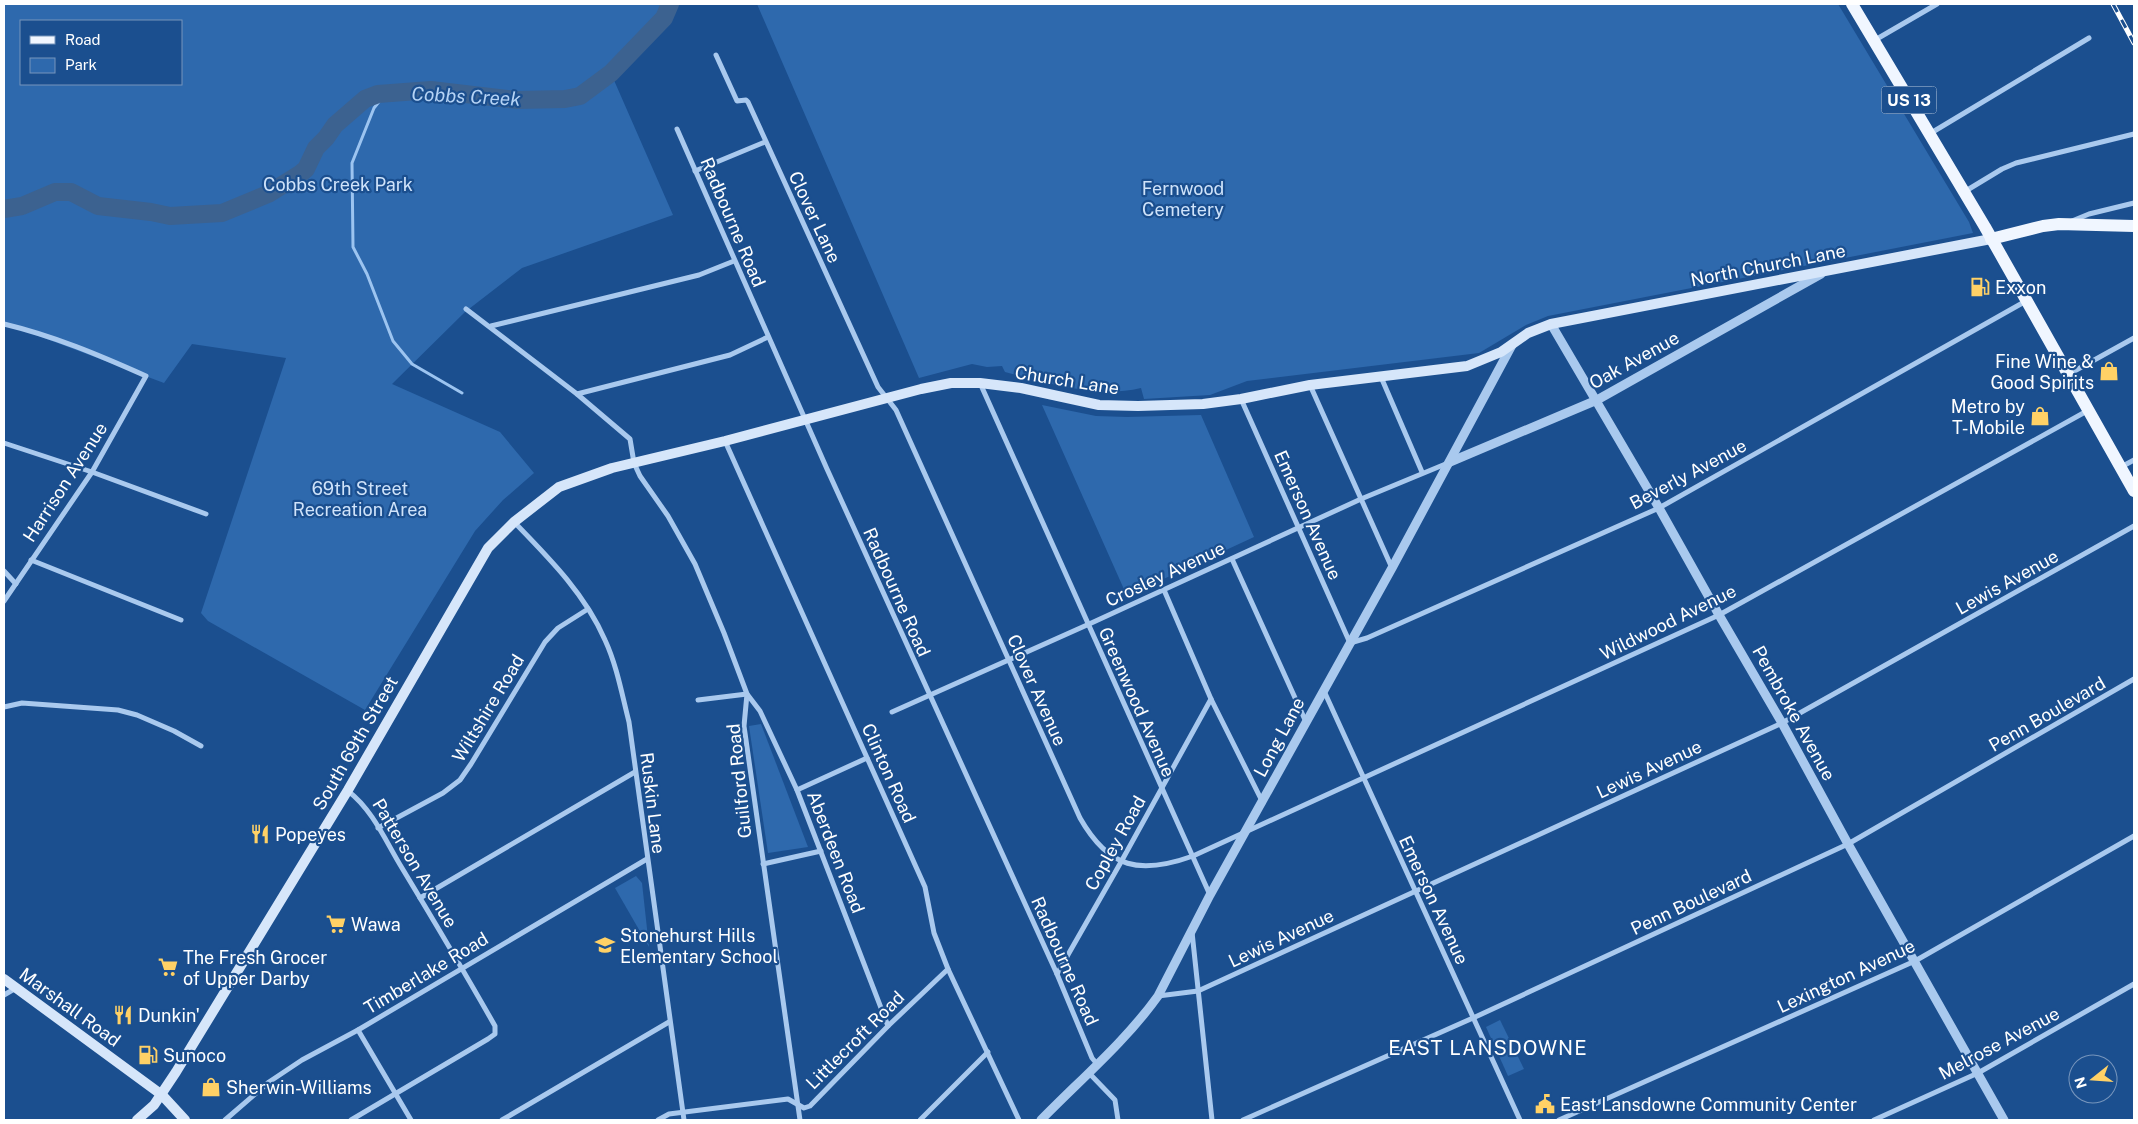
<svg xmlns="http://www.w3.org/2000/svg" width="2138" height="1124" viewBox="0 0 2138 1124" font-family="'Public Sans',sans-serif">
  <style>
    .green { fill: #2e69ad; fill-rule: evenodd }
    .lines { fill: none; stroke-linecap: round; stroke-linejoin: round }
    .stream { stroke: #9cc4f0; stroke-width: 3 }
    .river { stroke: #3c6290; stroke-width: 18 }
    .minor { stroke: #a9c9ee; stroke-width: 5 }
    .tertiary { stroke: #a9c9ee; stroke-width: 9 }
    .secondary { stroke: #d6e6fa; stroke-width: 10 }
    .primary { stroke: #f0f6ff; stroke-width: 12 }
    .rail-casing { stroke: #fff; stroke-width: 5 }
    .rail { stroke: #1b4f8f; stroke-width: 3; stroke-dasharray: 9; stroke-linecap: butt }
    .labels { text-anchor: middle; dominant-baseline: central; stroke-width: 4.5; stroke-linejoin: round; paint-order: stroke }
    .shield { fill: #1b4f8f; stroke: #bbcadd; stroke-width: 1 }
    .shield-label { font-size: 16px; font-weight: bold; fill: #fff }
    .park-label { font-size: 18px; fill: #cfe3fa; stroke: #1b4f8f }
    .street-label { font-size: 18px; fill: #fff; stroke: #1b4f8f }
    .poi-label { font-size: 18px; fill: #fff; stroke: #1b4f8f; text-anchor: start }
    .water-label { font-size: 19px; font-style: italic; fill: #b5d3f5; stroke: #1b4f8f }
    .quarter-label { font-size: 20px; letter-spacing: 1px; fill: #fff; stroke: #1b4f8f }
  </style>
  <rect width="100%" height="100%" fill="#1b4f8f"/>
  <g class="green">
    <path d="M 4,4 L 676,4 L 642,52 L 613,78 L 673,215 L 522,268 L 465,312 L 392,384 L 500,432 L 534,473 L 503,500 L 475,531 L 365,710 L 208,621 L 201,613 L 286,358 L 192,344 L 164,383 L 4,323 ZM 21,21 L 181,21 L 181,84 L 21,84 Z"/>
    <path d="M 757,4 L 1838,4 L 1969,222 L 1973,233 L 1548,316 L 1526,325 L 1479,353 L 1247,381 L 1210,395 L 1144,399 L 1141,388 C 1095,399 1049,383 1005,372 L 1002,366 L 987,367 L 972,364 L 919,378 Z"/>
    <path d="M 1042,405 L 1096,416 L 1127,417 L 1201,415 L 1254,537 L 1127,596 Z"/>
    <path d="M 761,724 L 808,847 L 768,853 L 749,726 Z"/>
    <path d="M 636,876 L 642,883 L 649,947 L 615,888 Z"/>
    <path d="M 1500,1020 L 1524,1069 L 1508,1076 L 1486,1027 Z"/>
  </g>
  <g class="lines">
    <path class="stream" d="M 385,94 L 374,108 L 352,163 L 353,247 L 367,274 L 393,341 L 412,364 L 462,393"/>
    <path class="river" d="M 4,209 L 22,206 L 55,192 L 71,192 L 98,206 L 151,212 L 170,216 L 222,213 L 268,194 L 300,174 L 306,169 L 316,148 L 326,138 L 335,125 L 365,99 L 378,94 L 431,90 L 517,100 L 565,99 L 580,96 L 611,73 L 664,18 L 670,4"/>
    <g class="minor">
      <path d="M 1875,40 L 1937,4"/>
      <path d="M 716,55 L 737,101 L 746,100 L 748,102 L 878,387 L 896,410 L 1080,818 C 1109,869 1140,875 1193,856 L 1719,615 L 2087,411"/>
      <path d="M 677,129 L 827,469 L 1057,974 L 1092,1058 L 1097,1064"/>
      <path d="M 1931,133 L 2089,38"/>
      <path d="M 695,171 L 765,142"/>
      <path d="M 1964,192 L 2002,169 L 2016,163 L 2134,134"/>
      <path d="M 2072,221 L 2089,214 L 2134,203"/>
      <path d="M 466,309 L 577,394 L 630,439 L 634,463 L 640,476 L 668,516 L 695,564 L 724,633 L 747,694 L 744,726 L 800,1120"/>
      <path d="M 4,324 C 54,336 99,355 146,376 L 92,472 L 4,601"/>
      <path d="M 491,326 L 699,275 L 734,261"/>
      <path d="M 2069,374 L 2134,338"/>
      <path d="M 1381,377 L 1422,472"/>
      <path d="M 980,383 L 1210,895"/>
      <path d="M 1310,385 L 1392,568"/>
      <path d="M 577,394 L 730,355 L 768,337"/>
      <path d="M 1241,399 L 1350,643 L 1367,638 L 1659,508 L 2026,301"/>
      <path d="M 725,441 L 925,887 L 934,933 L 948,969 L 1019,1120"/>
      <path d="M 4,443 L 92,472 L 206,514"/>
      <path d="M 2121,467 L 2134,460"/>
      <path d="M 514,522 C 549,558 585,594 605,640 C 617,666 622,695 629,722 L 684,1120"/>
      <path d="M 1232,559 L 1306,722"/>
      <path d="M 31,560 L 181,620"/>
      <path d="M 4,571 L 16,584"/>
      <path d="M 1164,590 L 1211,699 L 1263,803"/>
      <path d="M 1324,691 L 1520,1120"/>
      <path d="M 698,700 L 747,694 L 760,711 L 797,790 L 888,1026"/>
      <path d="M 4,707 L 22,703 L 118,710 L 137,715 L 174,731 L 201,746"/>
      <path d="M 892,712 L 1087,625 L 1361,499 L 1448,463"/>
      <path d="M 797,790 L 867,758"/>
      <path d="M 348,791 C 373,810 386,842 402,868 C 434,921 465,973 495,1026 L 495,1034 L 488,1039 L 351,1120"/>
      <path d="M 378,828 L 443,793 L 460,780 L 471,764 L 545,642 L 558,628 L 588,609"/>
      <path d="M 763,864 L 821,851"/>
      <path d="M 420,898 L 635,772"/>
      <path d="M 1192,932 L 1212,1120"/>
      <path d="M 1057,974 L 1121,862 L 1211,699"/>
      <path d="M 4,995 L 16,988"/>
      <path d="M 1158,996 L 1198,991 L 1782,723 L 2134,526"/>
      <path d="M 358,1030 L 411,1120"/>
      <path d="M 1089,1073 L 1115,1100 L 1118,1120"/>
      <path d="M 225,1120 L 269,1082 L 302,1060 L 358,1030 L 647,859"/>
      <path d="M 502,1120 L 669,1022"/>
      <path d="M 658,1120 L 669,1114 L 788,1099 L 804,1108 L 810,1106 L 888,1026 L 948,969"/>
      <path d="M 920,1120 L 988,1052"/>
      <path d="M 1243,1120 L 1473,1018 L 1848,844 L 2134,679"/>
      <path d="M 1559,1120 L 1915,961 L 2134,836"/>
      <path d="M 1874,1120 L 1978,1073 L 2134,984"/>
    </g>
    <g class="tertiary">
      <path d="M 1551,324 L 1659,508 L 1719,615 L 1782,723 L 1848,844 L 2004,1120"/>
      <path d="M 1450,462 L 1597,400 L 1821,274"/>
      <path d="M 1041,1120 C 1080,1080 1125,1042 1158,996 L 1210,895 L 1392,568 L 1512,345"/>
    </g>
    <g class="secondary">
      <path d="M 4,979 L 162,1095 L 185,1120"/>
      <path d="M 137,1120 L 154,1105 L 176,1072 L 348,790 L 488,548 L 514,522 L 559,487 L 612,468 L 725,441 L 921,389 L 951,383 L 980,383 L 1021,388 L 1099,405 L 1138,406 L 1203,404 L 1241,399 L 1310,385 L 1467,366 L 1501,352 L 1528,333 L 1551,324 L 1991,239"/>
    </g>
    <g class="primary">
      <path d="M 1852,4 L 1985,227 L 2134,491"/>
      <path d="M 1991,239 L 2043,226 L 2059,224 L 2134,226"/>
    </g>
    <defs>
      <path id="rail" d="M 2113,4 L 2134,43"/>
    </defs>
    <use href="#rail" class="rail-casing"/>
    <use href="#rail" class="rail"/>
  </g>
  <defs>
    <symbol id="fuel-bare" viewBox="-9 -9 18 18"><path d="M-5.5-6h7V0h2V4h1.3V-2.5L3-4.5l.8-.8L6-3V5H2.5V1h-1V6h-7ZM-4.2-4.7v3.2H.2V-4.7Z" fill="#ffd166" stroke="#1b4f8f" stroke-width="2.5" paint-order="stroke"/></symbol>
    <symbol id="shop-bare" viewBox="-9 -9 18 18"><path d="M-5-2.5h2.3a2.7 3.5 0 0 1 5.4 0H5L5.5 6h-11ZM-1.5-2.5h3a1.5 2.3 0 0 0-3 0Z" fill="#ffd166" stroke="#1b4f8f" stroke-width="2.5" paint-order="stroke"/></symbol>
    <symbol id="restaurant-bare" viewBox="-9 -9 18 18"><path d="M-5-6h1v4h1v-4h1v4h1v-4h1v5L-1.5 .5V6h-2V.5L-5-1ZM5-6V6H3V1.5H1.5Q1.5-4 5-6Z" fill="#ffd166" stroke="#1b4f8f" stroke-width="2.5" paint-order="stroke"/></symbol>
    <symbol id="supermarket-bare" viewBox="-9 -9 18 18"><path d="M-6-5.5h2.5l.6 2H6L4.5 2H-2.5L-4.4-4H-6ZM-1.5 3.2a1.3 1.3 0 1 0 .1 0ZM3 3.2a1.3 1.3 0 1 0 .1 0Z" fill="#ffd166" stroke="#1b4f8f" stroke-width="2.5" paint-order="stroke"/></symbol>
    <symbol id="school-bare" viewBox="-9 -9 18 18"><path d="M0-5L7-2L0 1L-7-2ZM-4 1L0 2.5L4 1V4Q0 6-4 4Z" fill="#ffd166" stroke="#1b4f8f" stroke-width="2.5" paint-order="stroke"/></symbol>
    <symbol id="civic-bare" viewBox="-9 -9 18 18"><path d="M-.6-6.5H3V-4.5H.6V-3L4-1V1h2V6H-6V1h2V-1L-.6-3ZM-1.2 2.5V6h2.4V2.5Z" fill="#ffd166" stroke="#1b4f8f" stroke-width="2.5" paint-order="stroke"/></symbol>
  </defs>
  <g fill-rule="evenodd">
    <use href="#fuel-bare" x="1966" y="273" width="28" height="28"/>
    <use href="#shop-bare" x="2095" y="357" width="28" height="28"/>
    <use href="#shop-bare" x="2026" y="402" width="28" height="28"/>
    <use href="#restaurant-bare" x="246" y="820" width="28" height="28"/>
    <use href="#supermarket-bare" x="322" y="910" width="28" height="28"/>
    <use href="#school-bare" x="591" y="931" width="28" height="28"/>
    <use href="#supermarket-bare" x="154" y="953" width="28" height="28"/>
    <use href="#restaurant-bare" x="109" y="1001" width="28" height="28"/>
    <use href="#fuel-bare" x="134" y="1041" width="28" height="28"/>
    <use href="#shop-bare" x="197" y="1073" width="28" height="28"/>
    <use href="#civic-bare" x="1531" y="1090" width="28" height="28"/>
  </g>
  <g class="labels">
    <rect class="shield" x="1881.5" y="86.5" width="55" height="27" rx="4"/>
    <g class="shield-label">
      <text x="1909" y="100">US 13</text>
    </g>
    <g class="park-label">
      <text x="338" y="184">Cobbs Creek Park</text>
      <text x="1183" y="188">Fernwood<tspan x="1183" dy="21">Cemetery</tspan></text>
      <text x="360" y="488">69th Street<tspan x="360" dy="21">Recreation Area</tspan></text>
    </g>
    <g class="street-label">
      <text transform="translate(815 217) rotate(65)">Clover Lane</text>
      <text transform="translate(733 222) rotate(67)">Radbourne Road</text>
      <text transform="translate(1768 265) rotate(-11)">North Church Lane</text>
      <text transform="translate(1634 360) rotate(-29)">Oak Avenue</text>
      <text transform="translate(1067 380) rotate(9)">Church Lane</text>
      <text transform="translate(1688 474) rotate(-28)">Beverly Avenue</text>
      <text transform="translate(65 482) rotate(-57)">Harrison Avenue</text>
      <text transform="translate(1308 515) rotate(66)">Emerson Avenue</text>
      <text transform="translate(1165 574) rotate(-25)">Crosley Avenue</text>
      <text transform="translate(2007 582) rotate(-29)">Lewis Avenue</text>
      <text transform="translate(897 592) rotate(66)">Radbourne Road</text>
      <text transform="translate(1668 622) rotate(-26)">Wildwood Avenue</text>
      <text transform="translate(1037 690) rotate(66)">Clover Avenue</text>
      <text transform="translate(1137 702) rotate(66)">Greenwood Avenue</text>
      <text transform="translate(488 708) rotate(-59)">Wiltshire Road</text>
      <text transform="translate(1794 713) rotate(61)">Pembroke Avenue</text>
      <text transform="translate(2047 714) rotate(-30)">Penn Boulevard</text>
      <text transform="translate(1279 737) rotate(-62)">Long Lane</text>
      <text transform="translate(355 743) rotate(-60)">South 69th Street</text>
      <text transform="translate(1649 769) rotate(-25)">Lewis Avenue</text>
      <text transform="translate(889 773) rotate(66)">Clinton Road</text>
      <text transform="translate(739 781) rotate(-96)">Guilford Road</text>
      <text transform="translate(653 803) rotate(83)">Ruskin Lane</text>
      <text transform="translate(1115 843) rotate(-61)">Copley Road</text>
      <text transform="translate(836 852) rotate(69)">Aberdeen Road</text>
      <text transform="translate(415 863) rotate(59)">Patterson Avenue</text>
      <text transform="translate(1434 900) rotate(65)">Emerson Avenue</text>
      <text transform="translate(1691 902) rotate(-25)">Penn Boulevard</text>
      <text transform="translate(1281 938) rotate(-25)">Lewis Avenue</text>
      <text transform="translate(1065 961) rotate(66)">Radbourne Road</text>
      <text transform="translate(426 973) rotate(-31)">Timberlake Road</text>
      <text transform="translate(1846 976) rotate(-25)">Lexington Avenue</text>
      <text transform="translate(70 1007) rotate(36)">Marshall Road</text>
      <text transform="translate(855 1040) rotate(-45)">Littlecroft Road</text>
      <text transform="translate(1999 1043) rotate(-28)">Melrose Avenue</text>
    </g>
    <g class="poi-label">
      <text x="1995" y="287">Exxon</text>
      <text x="2094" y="361" text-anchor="end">Fine Wine &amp;<tspan x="2094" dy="21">Good Spirits</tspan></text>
      <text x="2025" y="406" text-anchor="end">Metro by<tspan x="2025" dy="21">T-Mobile</tspan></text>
      <text x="275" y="834">Popeyes</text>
      <text x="351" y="924">Wawa</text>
      <text x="620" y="935">Stonehurst Hills<tspan x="620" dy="21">Elementary School</tspan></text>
      <text x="183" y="957">The Fresh Grocer<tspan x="183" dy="21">of Upper Darby</tspan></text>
      <text x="138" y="1015">Dunkin'</text>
      <text x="163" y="1055">Sunoco</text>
      <text x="226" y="1087">Sherwin-Williams</text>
      <text x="1560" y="1104">East Lansdowne Community Center</text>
    </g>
    <g class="water-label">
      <text transform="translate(466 96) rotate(3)">Cobbs Creek</text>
    </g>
    <g class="quarter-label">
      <text x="1488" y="1048">EAST LANSDOWNE</text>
    </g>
  </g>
  <rect width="2138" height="1124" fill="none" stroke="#ffffff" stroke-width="10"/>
  <rect x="20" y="20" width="162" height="65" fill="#1b4f8f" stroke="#7695bc"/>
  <rect x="30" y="36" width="25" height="8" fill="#f0f6ff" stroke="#7695bc"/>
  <text x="65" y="45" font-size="15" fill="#ffffff">Road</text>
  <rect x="30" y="58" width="25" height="15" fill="#2e69ad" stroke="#7695bc"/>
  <text x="65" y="70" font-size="15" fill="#ffffff">Park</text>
  <g transform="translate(2093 1079) rotate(253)"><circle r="24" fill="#1b4f8f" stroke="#7695bc"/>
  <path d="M0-4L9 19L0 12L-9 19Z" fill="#ffd166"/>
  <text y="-8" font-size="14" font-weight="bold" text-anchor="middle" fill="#ffffff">N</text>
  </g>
</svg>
